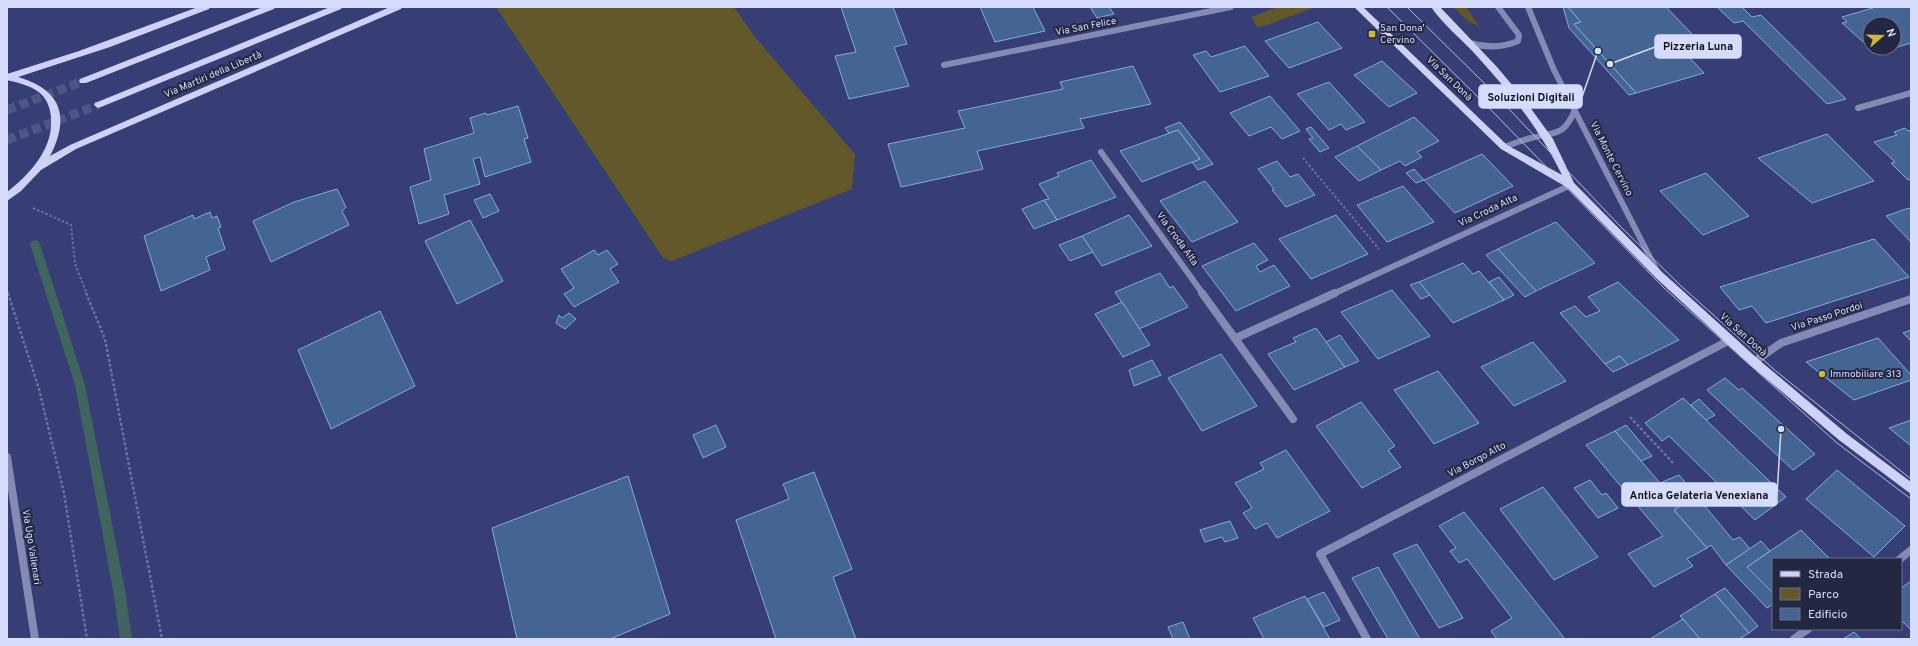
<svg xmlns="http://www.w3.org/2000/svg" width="1918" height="646" viewBox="0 0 1918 646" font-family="Overpass,sans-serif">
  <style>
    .green { fill: #625829 }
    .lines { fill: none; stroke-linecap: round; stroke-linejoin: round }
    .stream { fill: #40645e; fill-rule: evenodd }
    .building { fill: #446492; stroke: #82abe3 }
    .major-tunnel { stroke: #4f5589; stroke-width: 9; stroke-dasharray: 9 4.5; stroke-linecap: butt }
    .path-far1 { stroke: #6b71a2; stroke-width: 2; stroke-dasharray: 2.5 2; stroke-linecap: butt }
    .path { stroke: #6b71a2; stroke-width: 2.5; stroke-dasharray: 3 2; stroke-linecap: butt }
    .minor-far1 { stroke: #838ab4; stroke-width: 6 }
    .minor { stroke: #838ab4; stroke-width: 8 }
    .major { fill: #cdd3f6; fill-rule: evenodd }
    .tram { stroke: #b5bce1; stroke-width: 1 }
    .poi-dot { fill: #d2b736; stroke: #242741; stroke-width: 1.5 }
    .labels { text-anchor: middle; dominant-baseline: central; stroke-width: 4; stroke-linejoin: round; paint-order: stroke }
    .street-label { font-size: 10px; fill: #d5dcfd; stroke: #242741 }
    .poi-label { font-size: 10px; fill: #d5dcfd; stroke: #242741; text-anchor: start }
    .leader { fill: none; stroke: #d5dcfd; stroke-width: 1.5 }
    .callout-dot { fill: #d5dcfd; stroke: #242741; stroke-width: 1.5 }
    .callout { fill: #d5dcfd; stroke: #d5dcfd; stroke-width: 1.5 }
    .callout-label { font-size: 11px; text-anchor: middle; font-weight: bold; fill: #111 }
  </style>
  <rect width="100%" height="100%" fill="#373d75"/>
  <g class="green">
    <path d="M 496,7 L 734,7 L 755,37 L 855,154 L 852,189 L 672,261 L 663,258 Z"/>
    <path d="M 1278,7 L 1316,7 L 1258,28 L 1251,17 Z"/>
    <path d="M 1453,7 L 1466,7 L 1479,26 L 1469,22 Z"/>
  </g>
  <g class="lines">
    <path class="stream" d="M 35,240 L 38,241 L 40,244 L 85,385 L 125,590 L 132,639 L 120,639 L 113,590 L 75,385 L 30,244 L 32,241 Z"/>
  </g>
  <g class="building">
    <path d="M 841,7 L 893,7 L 907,44 L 894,47 L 909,86 L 849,99 L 835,56 L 856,52 Z"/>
    <path d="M 980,7 L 1033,7 L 1045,31 L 995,42 Z"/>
    <path d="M 1090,7 L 1109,7 L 1114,14 L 1097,18 Z"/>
    <path d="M 1563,7 L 1568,7 L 1581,22 L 1574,24 L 1636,93 L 1629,95 L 1569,28 Z"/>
    <path d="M 1568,7 L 1666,7 L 1693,35 L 1673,40 L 1704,73 L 1636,93 L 1574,24 L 1581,22 Z"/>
    <path d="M 1717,7 L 1742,7 L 1752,17 L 1761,15 L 1846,99 L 1827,104 L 1743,21 L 1734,23 Z"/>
    <path d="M 1876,7 L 1911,7 L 1911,43 L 1894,48 L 1894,24 L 1870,24 L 1870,48 L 1842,23 L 1847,22 L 1842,17 Z"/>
    <path d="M 1318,22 L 1342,48 L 1289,68 L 1265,41 Z"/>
    <path d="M 1245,46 L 1269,76 L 1220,92 L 1193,55 L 1206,51 L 1211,57 Z"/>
    <path d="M 1382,61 L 1417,93 L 1389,107 L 1354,75 Z"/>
    <path d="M 1133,66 L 1151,104 L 1080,119 L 1084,128 L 977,151 L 983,169 L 901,187 L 888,144 L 965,128 L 958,111 L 1063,89 L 1060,82 Z"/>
    <path d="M 1329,82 L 1365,122 L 1346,130 L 1341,124 L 1329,130 L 1297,94 Z"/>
    <path d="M 1270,96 L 1300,131 L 1282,139 L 1271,127 L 1249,136 L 1230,113 Z"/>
    <path d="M 518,106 L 528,138 L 524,139 L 531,162 L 485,177 L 480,157 L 473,159 L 480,184 L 444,195 L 449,214 L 419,224 L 410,187 L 431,180 L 424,149 L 474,133 L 470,118 L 486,113 L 487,115 Z"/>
    <path d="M 1414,117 L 1439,141 L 1417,152 L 1422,157 L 1405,166 L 1400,161 L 1381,170 L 1357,146 Z"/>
    <path d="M 1180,122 L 1213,164 L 1198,170 L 1192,162 L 1200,159 L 1178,130 L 1169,133 L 1165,128 Z"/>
    <path d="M 1311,127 L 1329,148 L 1320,152 L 1309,139 L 1313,138 L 1306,129 Z"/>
    <path d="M 1905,128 L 1908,131 L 1911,130 L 1911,179 L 1908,180 L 1891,163 L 1895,162 L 1874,142 L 1897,135 L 1894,132 Z"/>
    <path d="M 1178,130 L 1200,159 L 1142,182 L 1120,151 Z"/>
    <path d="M 1827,134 L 1874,181 L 1812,203 L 1758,158 Z"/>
    <path d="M 1357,146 L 1381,170 L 1359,181 L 1335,157 Z"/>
    <path d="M 1482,154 L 1513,186 L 1455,213 L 1424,180 Z"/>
    <path d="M 1091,160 L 1116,197 L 1057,220 L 1044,200 L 1049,199 L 1039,184 L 1059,176 L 1057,173 Z"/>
    <path d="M 1277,161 L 1290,177 L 1298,174 L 1315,195 L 1286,207 L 1272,190 L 1274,189 L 1258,169 Z"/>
    <path d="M 1414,169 L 1424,180 L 1416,183 L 1406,173 Z"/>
    <path d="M 1706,173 L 1749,216 L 1703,235 L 1660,191 Z"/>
    <path d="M 1205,181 L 1238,222 L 1192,242 L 1160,201 Z"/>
    <path d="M 1403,186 L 1434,222 L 1387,242 L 1357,205 Z"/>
    <path d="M 337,189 L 346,207 L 342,211 L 349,225 L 271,262 L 253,221 L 294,202 Z"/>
    <path d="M 490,194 L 499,211 L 483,218 L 474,200 Z"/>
    <path d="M 1044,200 L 1057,220 L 1034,229 L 1022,209 Z"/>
    <path d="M 1909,208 L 1911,210 L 1911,242 L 1886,216 Z"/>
    <path d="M 210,212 L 212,218 L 217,216 L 221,227 L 218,228 L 225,249 L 206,257 L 210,270 L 161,291 L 144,236 L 193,215 L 194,219 Z"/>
    <path d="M 1129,215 L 1152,246 L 1102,266 L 1082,236 Z"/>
    <path d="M 1336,215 L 1368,254 L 1311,279 L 1279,239 Z"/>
    <path d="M 470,220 L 503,281 L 457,304 L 425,241 Z"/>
    <path d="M 1556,222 L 1595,263 L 1536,291 L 1498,249 Z"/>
    <path d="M 1082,236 L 1093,252 L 1070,261 L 1059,245 Z"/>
    <path d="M 1874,239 L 1909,277 L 1766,323 L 1752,306 L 1739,310 L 1720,287 Z"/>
    <path d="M 1254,243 L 1268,260 L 1256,266 L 1260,272 L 1274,265 L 1290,286 L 1236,311 L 1202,266 Z"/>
    <path d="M 1498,249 L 1536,291 L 1525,297 L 1486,255 Z"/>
    <path d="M 594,250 L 598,255 L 607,250 L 618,264 L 610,269 L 619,282 L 574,307 L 564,294 L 574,288 L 561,269 Z"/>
    <path d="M 1463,263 L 1473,274 L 1479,271 L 1504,300 L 1453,323 L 1419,282 Z"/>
    <path d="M 1160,273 L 1170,288 L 1173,286 L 1188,307 L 1139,329 L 1115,292 Z"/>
    <path d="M 1499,277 L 1514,295 L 1504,300 L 1489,282 Z"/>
    <path d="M 1419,282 L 1430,295 L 1421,299 L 1410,285 Z"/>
    <path d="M 1618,282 L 1679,340 L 1628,365 L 1620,356 L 1605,364 L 1560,313 L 1575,306 L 1586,317 L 1600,311 L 1588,297 Z"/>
    <path d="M 1392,290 L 1430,336 L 1378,359 L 1341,312 Z"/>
    <path d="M 1122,302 L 1150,345 L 1123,357 L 1095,314 Z"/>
    <path d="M 380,311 L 415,386 L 331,429 L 298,350 Z"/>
    <path d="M 569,313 L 576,319 L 565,329 L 556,323 L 559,315 L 562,318 Z"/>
    <path d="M 1316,328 L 1345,367 L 1294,390 L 1268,354 L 1296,342 L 1293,338 Z"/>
    <path d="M 1911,330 L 1911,341 L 1903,333 Z"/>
    <path d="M 1340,335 L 1359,361 L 1345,367 L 1326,342 Z"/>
    <path d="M 1878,338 L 1911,375 L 1911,380 L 1854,400 L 1806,362 Z"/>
    <path d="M 1533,342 L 1566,381 L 1514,406 L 1481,367 Z"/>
    <path d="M 1221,354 L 1257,406 L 1202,431 L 1168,378 Z"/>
    <path d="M 1620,356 L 1628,365 L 1613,372 L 1605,364 Z"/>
    <path d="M 1152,360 L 1161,375 L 1134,386 L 1129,370 Z"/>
    <path d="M 1438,371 L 1479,423 L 1434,444 L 1394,390 Z"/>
    <path d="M 1725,378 L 1739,390 L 1742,388 L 1815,454 L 1793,470 L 1707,390 Z"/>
    <path d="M 1683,398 L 1706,420 L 1786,497 L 1755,520 L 1669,436 L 1662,441 L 1645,423 Z"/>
    <path d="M 1699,399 L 1715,415 L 1706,420 L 1691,405 Z"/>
    <path d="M 1361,402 L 1395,446 L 1388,450 L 1401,467 L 1362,488 L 1316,426 Z"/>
    <path d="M 1911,420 L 1911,446 L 1889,428 Z"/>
    <path d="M 716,425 L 726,447 L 703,458 L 693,435 Z"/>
    <path d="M 1626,425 L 1652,456 L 1641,461 L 1615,431 Z"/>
    <path d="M 1615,431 L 1680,506 L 1674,510 L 1707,548 L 1687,559 L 1693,566 L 1654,587 L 1628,554 L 1663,536 L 1586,445 Z"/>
    <path d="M 1286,450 L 1330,511 L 1277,538 L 1267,523 L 1255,529 L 1243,513 L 1252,508 L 1235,483 L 1264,469 L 1260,463 Z"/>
    <path d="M 1837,470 L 1905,526 L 1874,557 L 1806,499 Z"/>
    <path d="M 814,472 L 852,569 L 833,577 L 856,639 L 776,639 L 736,520 L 789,499 L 783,484 Z"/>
    <path d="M 1679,475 L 1733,540 L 1740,537 L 1750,549 L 1726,565 L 1711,545 L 1707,548 L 1674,510 L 1680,506 L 1660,483 Z"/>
    <path d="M 628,476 L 670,614 L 610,639 L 517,639 L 492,528 Z"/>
    <path d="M 1590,480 L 1602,495 L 1606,493 L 1618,508 L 1598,518 L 1574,488 Z"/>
    <path d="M 1543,487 L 1598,557 L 1554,580 L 1500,509 Z"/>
    <path d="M 1464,512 L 1554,625 L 1565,639 L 1497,639 L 1491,631 L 1512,618 L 1467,559 L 1459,563 L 1450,551 L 1456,548 L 1439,526 Z"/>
    <path d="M 1230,521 L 1238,538 L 1225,542 L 1222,537 L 1205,542 L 1200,530 Z"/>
    <path d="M 1801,530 L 1830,559 L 1773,559 L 1773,593 L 1747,567 Z"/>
    <path d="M 1761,541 L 1770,551 L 1747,567 L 1773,593 L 1773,604 L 1767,608 L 1726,565 Z"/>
    <path d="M 1417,544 L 1463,618 L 1439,628 L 1393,554 Z"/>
    <path d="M 1378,567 L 1420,639 L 1388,639 L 1352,578 Z"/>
    <path d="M 1911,581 L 1911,630 L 1901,620 L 1901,588 Z"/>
    <path d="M 1725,588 L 1758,626 L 1749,633 L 1715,594 Z"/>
    <path d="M 1324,592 L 1340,620 L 1324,627 L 1307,599 Z"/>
    <path d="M 1715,594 L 1749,633 L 1739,639 L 1700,639 L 1680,616 Z"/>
    <path d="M 1305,596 L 1330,639 L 1264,639 L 1253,618 Z"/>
    <path d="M 1683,619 L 1700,639 L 1650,639 Z"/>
    <path d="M 1183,622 L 1190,639 L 1173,639 L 1168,627 Z"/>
    <path d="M 1854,632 L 1861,639 L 1843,639 Z"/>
  </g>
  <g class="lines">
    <g class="major-tunnel">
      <path d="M 7,110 L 83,81"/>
      <path d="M 7,140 L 98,105"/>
    </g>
    <g class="path-far1">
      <path d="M 1303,158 L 1379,249"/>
      <path d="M 33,208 L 71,225 L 75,264 L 87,294"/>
      <path d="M 7,290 L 8,294"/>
    </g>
    <g class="path">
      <path d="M 8,293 L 39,389 L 64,493 L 87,639"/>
      <path d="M 86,293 L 105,339 L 162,639"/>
      <path d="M 1630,417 L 1674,464"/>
    </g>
    <g class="minor-far1">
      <path d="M 1528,7 L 1554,70 L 1657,271"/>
      <path d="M 1470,43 C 1487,48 1502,48 1518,41 L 1519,35 L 1498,7"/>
      <path d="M 944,65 L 1231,7"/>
      <path d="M 1858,108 L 1911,93"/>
      <path d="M 1504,147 C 1513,144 1522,140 1531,138 C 1556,132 1564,136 1575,110"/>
      <path d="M 1101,152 L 1203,294"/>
      <path d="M 1333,294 L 1571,185"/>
    </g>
    <g class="minor">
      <path d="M 1202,293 L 1293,419"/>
      <path d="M 1236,338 L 1335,293"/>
      <path d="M 1754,362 L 1781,343 L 1911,299"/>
      <path d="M 7,457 L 35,639"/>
      <path d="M 1900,559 L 1911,550"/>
      <path d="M 1367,639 L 1320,554 L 1730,340"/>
      <path d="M 1794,639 L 1808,629"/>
    </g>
    <g class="major">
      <path d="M 198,7 L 210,7 L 209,9 L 110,47 L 18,77 C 62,90 70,117 50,156 L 70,145 L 390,7 L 402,7 L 401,9 L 76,149 L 41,170 L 21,191 L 7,201 L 7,192 C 30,174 53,149 51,119 C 51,111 48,102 43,96 C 34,86 19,83 7,80 L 7,74 L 79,51 Z"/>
      <path d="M 263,7 L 275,7 L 274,9 L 86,83 L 80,83 L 79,81 L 80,79 Z"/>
      <path d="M 330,7 L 342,7 L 341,9 L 101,107 L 98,108 L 94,105 L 95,103 Z"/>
      <path d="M 1354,7 L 1363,7 L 1507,145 L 1562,175 C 1540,129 1509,91 1475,54 C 1461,39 1442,23 1431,7 L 1440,7 L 1497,67 L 1524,99 L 1553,139 L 1574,183 L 1662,272 L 1758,359 L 1847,434 L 1911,482 L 1911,494 L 1839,440 L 1750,365 L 1656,278 L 1568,188 L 1501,149 Z"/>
    </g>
    <g class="tram">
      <path d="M 1387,7 L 1494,113 L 1664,288 L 1837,443 L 1911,499"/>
      <path d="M 1407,7 L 1489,88 L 1621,227 L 1681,286 L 1777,372 L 1911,479"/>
    </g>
  </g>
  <g class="poi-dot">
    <rect x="1368" y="30" width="8" height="8" rx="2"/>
    <circle cx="1822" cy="374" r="4"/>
  </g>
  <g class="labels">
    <g class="street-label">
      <text transform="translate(1086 27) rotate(-11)">Via San Felice</text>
      <text transform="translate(213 75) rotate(-23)">Via Martiri della Libertà</text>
      <text transform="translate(1449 79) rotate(44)">Via San Donà</text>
      <text transform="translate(1611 159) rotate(63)">Via Monte Cervino</text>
      <text transform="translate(1488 211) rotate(-25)">Via Croda Alta</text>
      <text transform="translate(1177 239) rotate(54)">Via Croda Alta</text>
      <text transform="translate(1827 317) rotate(-18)">Via Passo Pordoi</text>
      <text transform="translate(1743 335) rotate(42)">Via San Donà</text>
      <text transform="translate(1477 460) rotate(-28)">Via Borgo Alto</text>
      <text transform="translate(31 547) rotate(81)">Via Ugo Vallenari</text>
    </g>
    <g class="poi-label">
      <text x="1380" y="28">San Dona'<tspan x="1380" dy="12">Cervino</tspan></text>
      <text x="1830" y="374">Immobiliare 313</text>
    </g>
  </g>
  <path class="leader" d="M1610 64L1655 47M1598 51L1582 97M1781 429L1777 495"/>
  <g class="callout-dot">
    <circle cx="1610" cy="64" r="4"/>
    <circle cx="1598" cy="51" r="4"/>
    <circle cx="1781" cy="429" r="4"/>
  </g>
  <g class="callout">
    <rect x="1655" y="35" width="86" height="23" rx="4"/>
    <rect x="1479" y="85" width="103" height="23" rx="4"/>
    <rect x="1622" y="483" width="155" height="23" rx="4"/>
  </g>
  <g class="callout-label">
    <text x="1698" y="50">Pizzeria Luna</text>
    <text x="1531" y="101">Soluzioni Digitali</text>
    <text x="1699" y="499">Antica Gelateria Venexiana</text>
  </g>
  <rect width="1918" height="646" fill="none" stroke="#d5dcfd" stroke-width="16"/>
  <rect x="1772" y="558" width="130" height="72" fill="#242741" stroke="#6b6f8c"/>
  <rect x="1780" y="571" width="20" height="6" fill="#cdd3f6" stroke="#6b6f8c"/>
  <text x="1808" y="578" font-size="12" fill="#d5dcfd">Strada</text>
  <rect x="1780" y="588" width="20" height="12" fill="#625829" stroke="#6b6f8c"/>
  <text x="1808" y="598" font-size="12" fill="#d5dcfd">Parco</text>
  <rect x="1780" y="608" width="20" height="12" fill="#446492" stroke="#6b6f8c"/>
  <text x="1808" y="618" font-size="12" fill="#d5dcfd">Edificio</text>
  <g transform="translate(1882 36) rotate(70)"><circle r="19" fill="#242741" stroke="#6b6f8c"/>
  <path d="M0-3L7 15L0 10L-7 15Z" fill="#d2b736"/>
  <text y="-6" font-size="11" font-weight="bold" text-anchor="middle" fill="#d5dcfd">N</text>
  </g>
</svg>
